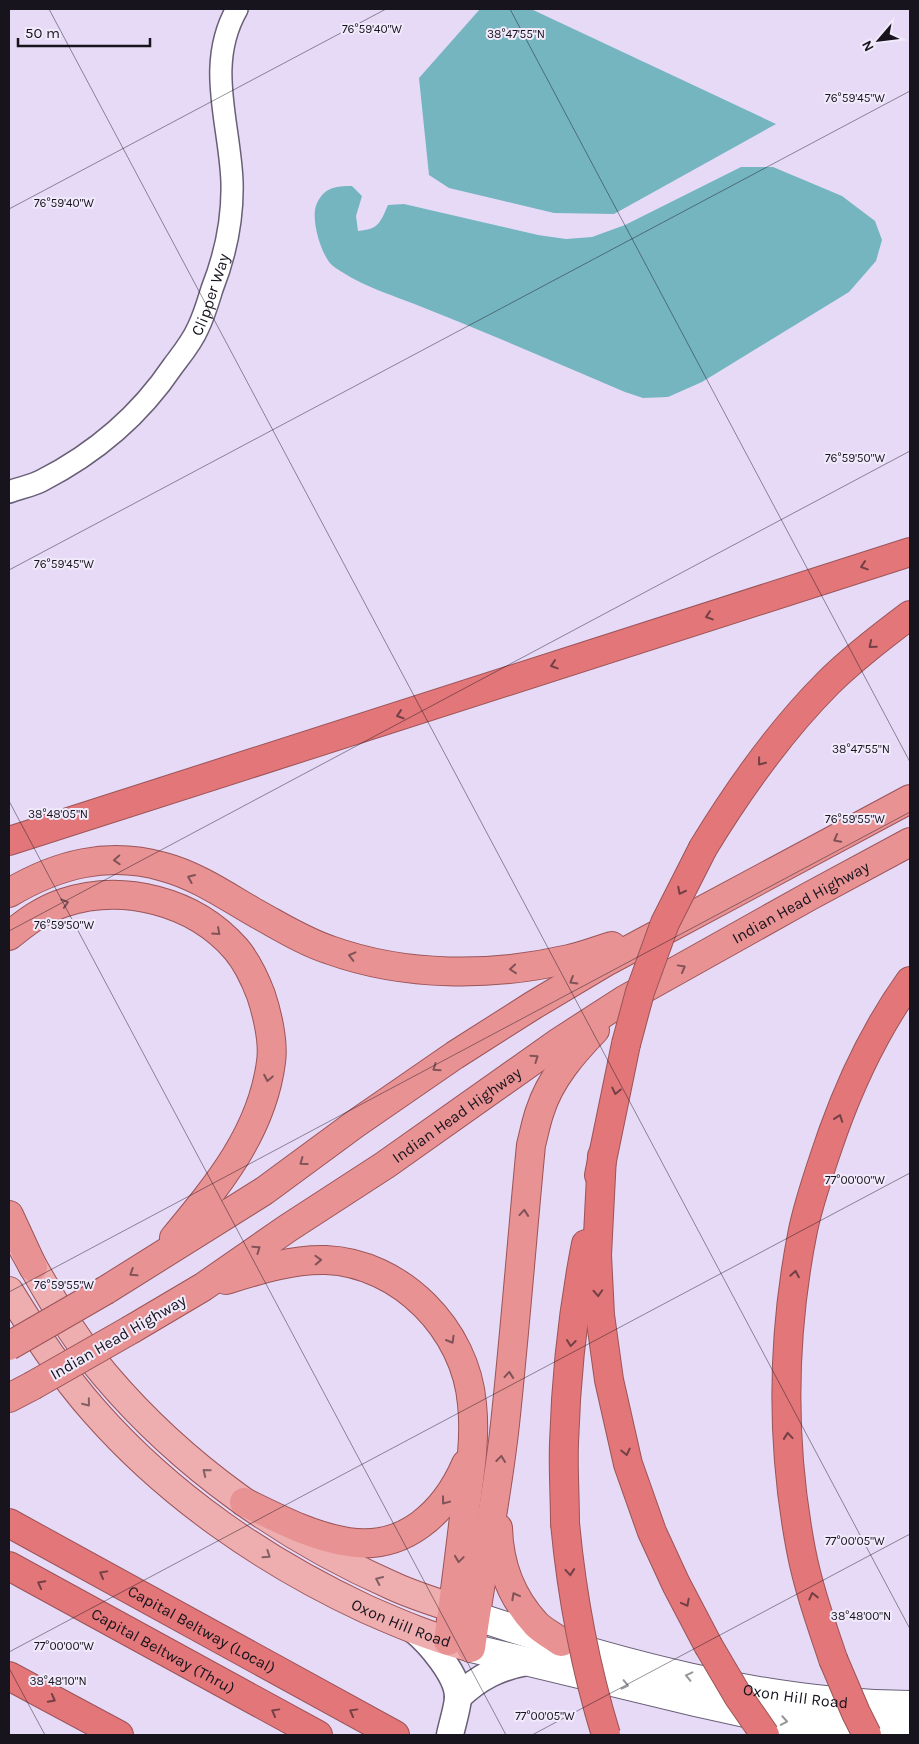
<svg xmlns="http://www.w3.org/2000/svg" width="919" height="1744" viewBox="0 0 919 1744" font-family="Karla,sans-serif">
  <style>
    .water { fill: #75b5c0 }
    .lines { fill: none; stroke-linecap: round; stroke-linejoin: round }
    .minor-casing { stroke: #695f77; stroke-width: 24 }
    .tertiary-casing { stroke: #695f77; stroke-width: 29 }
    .secondary-casing { stroke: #695f77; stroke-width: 30 }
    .primary-casing { stroke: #9b5458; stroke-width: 30 }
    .trunk-casing { stroke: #9b5458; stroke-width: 30 }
    .motorway-casing { stroke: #9b5458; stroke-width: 30 }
    .minor { stroke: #fff; stroke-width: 21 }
    .tertiary { stroke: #fff; stroke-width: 26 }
    .secondary { stroke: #fff; stroke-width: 28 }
    .primary { stroke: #eeadae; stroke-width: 28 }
    .trunk { stroke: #e89293; stroke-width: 28 }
    .motorway { stroke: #e27678; stroke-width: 28 }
    .trunk-bridge-casing { stroke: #9b5458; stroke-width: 30; stroke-linecap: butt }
    .motorway-bridge-casing { stroke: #9b5458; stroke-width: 30; stroke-linecap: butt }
    .trunk-bridge { stroke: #e89293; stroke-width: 28 }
    .motorway-bridge { stroke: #e27678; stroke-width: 28 }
    .oneway { stroke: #734046 }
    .oneway2 { stroke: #805358 }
    .oneway3 { stroke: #836066 }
    .oneway4 { stroke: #97959a }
    .ticks { fill: none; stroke: #18141e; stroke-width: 1; stroke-opacity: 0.45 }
    .labels { text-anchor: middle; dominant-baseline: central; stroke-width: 4; stroke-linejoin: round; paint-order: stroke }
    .street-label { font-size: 16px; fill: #18141e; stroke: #f1eafb }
    .ticks-label { font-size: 12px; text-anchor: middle; fill: #18141e; stroke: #f1eafb; stroke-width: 4; stroke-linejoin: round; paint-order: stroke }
  </style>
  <rect width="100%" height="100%" fill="#e6daf7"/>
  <g class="water">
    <path d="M 480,9 L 531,9 L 776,124 L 614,214 L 554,213 L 449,188 L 429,175 L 419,78 Z"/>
    <path d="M 741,167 L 773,167 L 842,196 L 875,221 L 882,240 L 876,261 L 849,292 L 702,382 L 668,397 L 643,398 L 625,392 C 557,363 490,334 422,307 C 395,296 367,288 342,272 C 339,270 333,267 330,263 C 320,251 310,217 317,203 C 325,187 336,186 352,186 L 362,196 L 356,216 L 358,231 C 379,229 380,223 388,205 L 404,204 L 538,235 L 566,239 L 592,237 L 625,225 Z"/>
  </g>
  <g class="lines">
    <defs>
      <g id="minor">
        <path id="s1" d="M 9,492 C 19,488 31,486 41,481 C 94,454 140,415 173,366 C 182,354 192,342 198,328 C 204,316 208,302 212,289 C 225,256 233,218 232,182 C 230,123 205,65 237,9"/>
      </g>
      <g id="tertiary">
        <path d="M 413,1629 C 429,1642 458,1675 458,1697 C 458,1706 452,1725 450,1735"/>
        <path d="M 458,1697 C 479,1677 499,1667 527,1662"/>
      </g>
      <g id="secondary">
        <path id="s2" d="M 475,1616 C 613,1662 764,1704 910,1705"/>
        <path d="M 471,1648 L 695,1702 L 781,1721 L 837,1728 L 910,1732"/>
      </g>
      <g id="primary">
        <path d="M 21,1245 C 46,1290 72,1336 105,1375 C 183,1467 284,1538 393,1586 C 419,1598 448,1606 475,1615"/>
        <path id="s3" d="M 9,1291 C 35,1333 62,1375 95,1412 C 169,1496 265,1562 366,1609 C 400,1624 433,1638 469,1647"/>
      </g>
      <g id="trunk">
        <path d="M 9,893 C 58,864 108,851 164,867 C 198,876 229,898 259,915 C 281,927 305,942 330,950 C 405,977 492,977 569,959 C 583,956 598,950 612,946"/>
        <path d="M 9,936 C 26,922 42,910 63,903 C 123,883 194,901 236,949 C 247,962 255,979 261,995 C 267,1013 274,1042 271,1062 C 262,1132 218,1185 174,1238"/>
        <path d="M 9,1215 L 33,1267"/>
        <path d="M 226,1280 C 258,1270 292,1259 326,1260 C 401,1263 466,1330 472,1404 C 476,1441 469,1480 464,1517 C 459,1559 454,1600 448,1641"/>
        <path d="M 106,1290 L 264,1191 L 355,1124 L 455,1055 L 532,1006 L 604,963 L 910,799"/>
        <path id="s4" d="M 132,1329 L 203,1287 L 288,1228 L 385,1165 L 559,1042 L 624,1000 L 808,897 L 910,842"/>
        <path d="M 9,1398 L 32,1386"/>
        <path d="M 244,1502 C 277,1518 311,1536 348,1542 C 404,1551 445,1513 466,1464"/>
        <path d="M 498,1528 C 499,1564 511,1597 536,1624 C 543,1631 553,1636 561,1642"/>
        <path d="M 471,1648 C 481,1573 497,1499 505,1424 C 515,1331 522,1238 531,1145 C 534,1134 536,1122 540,1111 C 550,1079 573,1053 595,1030"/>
      </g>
      <g id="motorway">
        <path d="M 9,841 L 910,552"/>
        <path d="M 703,848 C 739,789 779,732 828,683 C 853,658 882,636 910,615"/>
        <path d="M 602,1156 L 597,1255 L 600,1315 L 609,1380 L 628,1464 L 652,1532 L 676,1584 L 708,1645"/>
        <path d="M 599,1175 L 626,1044"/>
        <path id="s5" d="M 9,1523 L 395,1735"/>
        <path d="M 565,1523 C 565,1497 563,1469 564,1443 C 566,1376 573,1310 586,1244"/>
        <path id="s6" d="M 9,1566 L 318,1735"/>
        <path d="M 833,1659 C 821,1623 808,1587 801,1550 C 781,1445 782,1335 803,1230 C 810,1197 822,1164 833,1132 C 852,1079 877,1027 910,981"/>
        <path d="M 9,1676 L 119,1735"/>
      </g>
    </defs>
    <use href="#minor" class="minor-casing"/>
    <use href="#tertiary" class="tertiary-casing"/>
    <use href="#secondary" class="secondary-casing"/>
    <use href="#primary" class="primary-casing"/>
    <use href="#trunk" class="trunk-casing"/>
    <use href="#motorway" class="motorway-casing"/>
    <use href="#minor" class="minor"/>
    <use href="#tertiary" class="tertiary"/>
    <use href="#secondary" class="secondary"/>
    <use href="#primary" class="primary"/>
    <use href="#trunk" class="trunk"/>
    <use href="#motorway" class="motorway"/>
    <defs>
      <g id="trunk-bridge">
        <path d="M 9,1346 L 106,1290"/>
        <path d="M 32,1386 L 132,1329"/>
      </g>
      <g id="motorway-bridge">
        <path d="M 626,1044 L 640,992 L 665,923 L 703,848"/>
        <path d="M 565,1523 C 572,1598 584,1663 606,1735"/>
        <path d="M 708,1645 L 738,1696 L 765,1735"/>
        <path d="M 833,1659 L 856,1713 L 867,1735"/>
      </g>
    </defs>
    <use href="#trunk-bridge" class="trunk-bridge-casing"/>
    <use href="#motorway-bridge" class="motorway-bridge-casing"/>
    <use href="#trunk-bridge" class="trunk-bridge"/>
    <use href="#motorway-bridge" class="motorway-bridge"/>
  </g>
  <defs><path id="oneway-chevron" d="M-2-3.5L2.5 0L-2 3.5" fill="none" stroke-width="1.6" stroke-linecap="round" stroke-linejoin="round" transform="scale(1.25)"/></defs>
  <g class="oneway">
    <use href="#oneway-chevron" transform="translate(864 566) rotate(162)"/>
    <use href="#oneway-chevron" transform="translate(709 616) rotate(162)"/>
    <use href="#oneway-chevron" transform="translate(872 645) rotate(140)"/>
    <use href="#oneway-chevron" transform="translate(554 665) rotate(162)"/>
    <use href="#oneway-chevron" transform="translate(400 715) rotate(162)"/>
    <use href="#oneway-chevron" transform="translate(761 762) rotate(128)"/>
    <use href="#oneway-chevron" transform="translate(681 891) rotate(117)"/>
    <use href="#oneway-chevron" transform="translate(616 1091) rotate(102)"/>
    <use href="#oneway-chevron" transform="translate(839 1118) rotate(-70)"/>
    <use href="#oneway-chevron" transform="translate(795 1274) rotate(-80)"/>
    <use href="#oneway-chevron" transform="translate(598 1293) rotate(87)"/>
    <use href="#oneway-chevron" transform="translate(571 1343) rotate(97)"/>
    <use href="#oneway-chevron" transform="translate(788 1436) rotate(-95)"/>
    <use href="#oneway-chevron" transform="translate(626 1452) rotate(77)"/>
    <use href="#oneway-chevron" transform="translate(570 1572) rotate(85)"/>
    <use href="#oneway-chevron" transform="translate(103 1574) rotate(-151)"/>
    <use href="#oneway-chevron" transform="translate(41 1584) rotate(-152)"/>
    <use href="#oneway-chevron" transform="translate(813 1596) rotate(-104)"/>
    <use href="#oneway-chevron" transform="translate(686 1603) rotate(62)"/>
    <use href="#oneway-chevron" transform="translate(52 1699) rotate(28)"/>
    <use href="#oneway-chevron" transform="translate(275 1712) rotate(-151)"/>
    <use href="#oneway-chevron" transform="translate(353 1712) rotate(-151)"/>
  </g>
  <g class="oneway2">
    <use href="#oneway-chevron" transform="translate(837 839) rotate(152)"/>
    <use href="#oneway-chevron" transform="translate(117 860) rotate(177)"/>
    <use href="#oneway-chevron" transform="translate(191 878) rotate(-157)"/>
    <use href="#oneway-chevron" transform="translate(65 903) rotate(-17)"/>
    <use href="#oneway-chevron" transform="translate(217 932) rotate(42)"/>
    <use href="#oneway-chevron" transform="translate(352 956) rotate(-166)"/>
    <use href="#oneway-chevron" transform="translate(682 968) rotate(-29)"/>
    <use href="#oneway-chevron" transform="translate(513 969) rotate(175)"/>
    <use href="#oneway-chevron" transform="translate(573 981) rotate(149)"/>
    <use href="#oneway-chevron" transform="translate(535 1058) rotate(-35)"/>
    <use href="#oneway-chevron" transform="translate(436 1068) rotate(145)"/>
    <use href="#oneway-chevron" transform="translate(268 1078) rotate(101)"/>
    <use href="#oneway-chevron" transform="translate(303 1162) rotate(144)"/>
    <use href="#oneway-chevron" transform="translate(524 1213) rotate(-85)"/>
    <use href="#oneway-chevron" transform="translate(257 1249) rotate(-35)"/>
    <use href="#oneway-chevron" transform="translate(318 1260) rotate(-2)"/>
    <use href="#oneway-chevron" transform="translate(133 1273) rotate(147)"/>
    <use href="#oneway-chevron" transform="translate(451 1340) rotate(60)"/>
    <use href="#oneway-chevron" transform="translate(509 1375) rotate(-85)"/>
    <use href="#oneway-chevron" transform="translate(501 1459) rotate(-83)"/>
    <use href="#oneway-chevron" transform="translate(445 1501) rotate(127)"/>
    <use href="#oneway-chevron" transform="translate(459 1559) rotate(98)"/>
    <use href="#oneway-chevron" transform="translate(515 1596) rotate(-118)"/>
  </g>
  <g class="oneway3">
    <use href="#oneway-chevron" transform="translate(87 1403) rotate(51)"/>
    <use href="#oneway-chevron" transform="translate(206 1472) rotate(-141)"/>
    <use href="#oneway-chevron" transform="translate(267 1555) rotate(34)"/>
    <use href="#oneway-chevron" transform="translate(379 1580) rotate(-155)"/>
  </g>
  <g class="oneway4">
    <use href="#oneway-chevron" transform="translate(689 1676) rotate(-167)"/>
    <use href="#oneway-chevron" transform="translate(625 1685) rotate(13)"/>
    <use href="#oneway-chevron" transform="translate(784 1721) rotate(10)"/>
  </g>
  <path class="ticks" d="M 49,9 L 910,1629M 510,9 L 910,762M 9,209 L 386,9M 9,570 L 910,91M 9,801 L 506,1735M 9,931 L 910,451M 9,1292 L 910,812M 9,1652 L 910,1173M 9,1668 L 45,1735M 532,1735 L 910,1534"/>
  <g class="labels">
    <g class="street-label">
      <text stroke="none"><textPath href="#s1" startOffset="292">Clipper Way</textPath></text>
      <text stroke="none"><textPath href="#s4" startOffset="794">Indian Head Highway</textPath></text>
      <text stroke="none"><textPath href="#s4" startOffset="389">Indian Head Highway</textPath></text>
      <text transform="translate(118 1337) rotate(-30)">Indian Head Highway</text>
      <text stroke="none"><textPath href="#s3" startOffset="524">Oxon Hill Road</textPath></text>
      <text stroke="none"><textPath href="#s5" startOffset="220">Capital Beltway (Local)</textPath></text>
      <text stroke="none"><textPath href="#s6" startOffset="176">Capital Beltway (Thru)</textPath></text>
      <text stroke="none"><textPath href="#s2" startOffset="331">Oxon Hill Road</textPath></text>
    </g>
  </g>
  <g class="ticks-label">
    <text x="372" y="33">76°59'40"W</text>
    <text x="516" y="38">38°47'55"N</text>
    <text x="855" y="102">76°59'45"W</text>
    <text x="64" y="207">76°59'40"W</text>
    <text x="855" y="462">76°59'50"W</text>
    <text x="64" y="568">76°59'45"W</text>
    <text x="861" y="753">38°47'55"N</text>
    <text x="58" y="818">38°48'05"N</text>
    <text x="855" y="823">76°59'55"W</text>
    <text x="64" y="929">76°59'50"W</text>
    <text x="855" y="1184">77°00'00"W</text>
    <text x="64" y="1289">76°59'55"W</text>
    <text x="855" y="1545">77°00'05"W</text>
    <text x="861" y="1620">38°48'00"N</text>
    <text x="64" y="1650">77°00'00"W</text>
    <text x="58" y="1685">38°48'10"N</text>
    <text x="545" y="1720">77°00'05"W</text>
  </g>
  <rect width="919" height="1744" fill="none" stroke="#18141e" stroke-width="20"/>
  <g transform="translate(879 40) rotate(242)" stroke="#f1eafb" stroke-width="4" paint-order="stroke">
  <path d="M0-4L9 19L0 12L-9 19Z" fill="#18141e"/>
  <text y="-8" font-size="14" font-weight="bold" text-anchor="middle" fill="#18141e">N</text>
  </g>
  <path d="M18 38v8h132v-8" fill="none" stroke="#18141e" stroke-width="2.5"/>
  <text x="25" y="38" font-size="15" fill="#18141e" stroke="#f1eafb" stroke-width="4" paint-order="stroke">50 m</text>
</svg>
